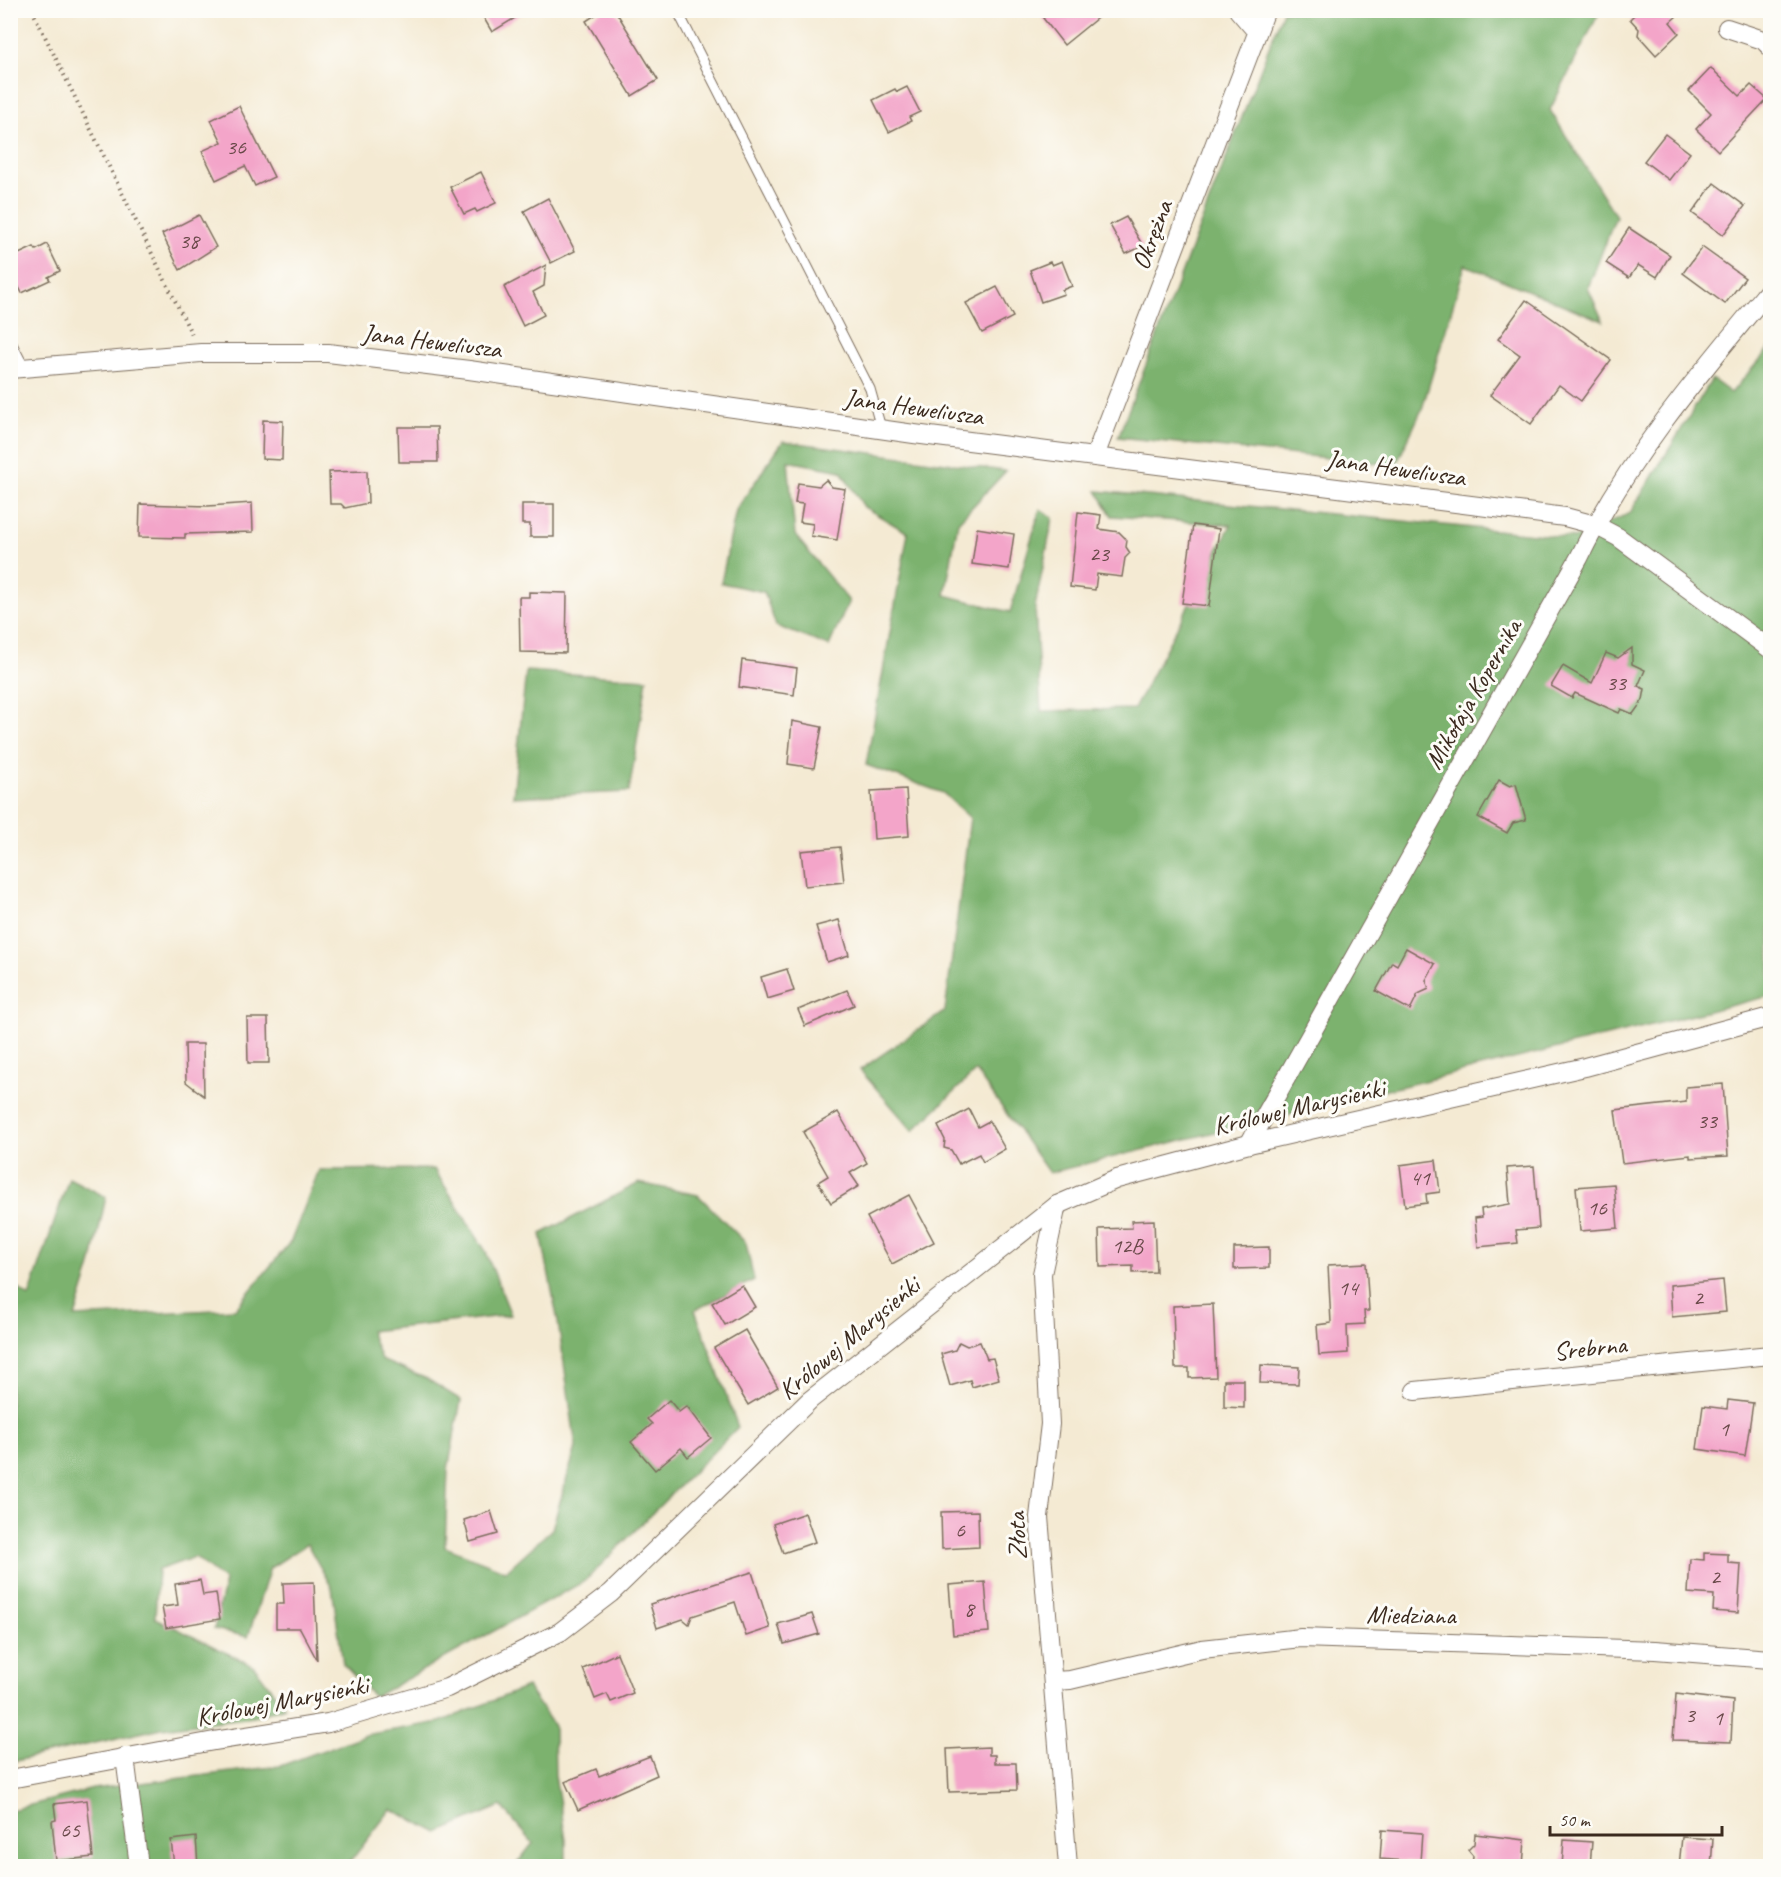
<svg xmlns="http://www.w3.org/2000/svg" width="1781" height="1877" viewBox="0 0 1781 1877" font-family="Caveat,sans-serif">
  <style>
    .forest { fill: #7cb26e; stroke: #5c6e46; stroke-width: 1.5 }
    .building { fill: #f3a5c9 }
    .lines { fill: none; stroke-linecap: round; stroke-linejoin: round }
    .service-casing { stroke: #7c6d5d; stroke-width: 11 }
    .minor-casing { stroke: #7c6d5d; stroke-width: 20 }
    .path { stroke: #7c6d5d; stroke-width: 4; stroke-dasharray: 1.5 4.5; stroke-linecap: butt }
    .service { stroke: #fff; stroke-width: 9 }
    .minor { stroke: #fff; stroke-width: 18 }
    .labels { text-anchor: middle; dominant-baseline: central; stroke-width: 6; stroke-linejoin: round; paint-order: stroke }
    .number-label { font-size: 22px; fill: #694949 }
    .street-label { font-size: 26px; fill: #3b2a1e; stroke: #fdfcf7 }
  </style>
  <rect width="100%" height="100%" fill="#fdfcf7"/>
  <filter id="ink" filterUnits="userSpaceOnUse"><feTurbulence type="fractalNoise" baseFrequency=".0167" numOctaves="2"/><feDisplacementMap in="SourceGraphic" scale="12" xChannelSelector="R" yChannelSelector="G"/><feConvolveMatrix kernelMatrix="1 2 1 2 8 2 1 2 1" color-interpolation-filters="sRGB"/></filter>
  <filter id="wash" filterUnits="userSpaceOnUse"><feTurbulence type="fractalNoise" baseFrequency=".008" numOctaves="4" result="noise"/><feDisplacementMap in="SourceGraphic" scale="24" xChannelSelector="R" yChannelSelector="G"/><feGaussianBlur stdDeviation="1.35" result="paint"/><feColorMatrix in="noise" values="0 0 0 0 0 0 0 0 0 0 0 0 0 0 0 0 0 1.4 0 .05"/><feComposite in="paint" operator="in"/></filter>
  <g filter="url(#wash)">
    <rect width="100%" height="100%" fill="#f4ead3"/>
    <g class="forest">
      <path d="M 1283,11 L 1600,11 L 1550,110 L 1616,216 L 1588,288 L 1603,321 L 1465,265 L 1422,409 L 1396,465 L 1118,437 Z"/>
      <path d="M 1770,348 L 1770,996 L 1049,1173 L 976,1071 L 913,1131 L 860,1070 L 945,1011 L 970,818 L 943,793 L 866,765 L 908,533 L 864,507 L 841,471 L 788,461 L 795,535 L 849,601 L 829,646 L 776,626 L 764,592 L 721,583 L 736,510 L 783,441 L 1006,471 L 958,522 L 945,595 L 1010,612 L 1040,509 L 1053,518 L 1035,607 L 1041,711 L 1134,709 L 1231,525 L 1112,516 L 1097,491 L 1575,538 L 1630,513 L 1712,379 L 1731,393 Z"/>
      <path d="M 526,671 L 647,679 L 629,792 L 513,797 Z"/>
      <path d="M 434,1169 L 485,1250 L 511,1315 L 370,1331 L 381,1360 L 427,1379 L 461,1400 L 448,1469 L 445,1547 L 506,1571 L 552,1529 L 576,1447 L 558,1322 L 541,1234 L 639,1183 L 698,1195 L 746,1243 L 754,1280 L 695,1310 L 738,1427 L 585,1581 L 374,1697 L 343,1664 L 332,1588 L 307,1544 L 270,1568 L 248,1637 L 214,1629 L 225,1581 L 195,1557 L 158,1570 L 155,1618 L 254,1666 L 285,1707 L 253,1717 L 162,1728 L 11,1762 L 10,1281 L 29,1297 L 69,1178 L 106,1197 L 91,1266 L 75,1317 L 235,1309 L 291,1241 L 319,1170 Z"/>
      <path d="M 527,1687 L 554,1726 L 555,1776 L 566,1839 L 566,1866 L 515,1866 L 533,1843 L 501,1806 L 438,1833 L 391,1809 L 347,1866 L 11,1866 L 11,1810 L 93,1789 L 280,1766 L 365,1735 L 440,1722 Z"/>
    </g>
    <g id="blocks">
      <g class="building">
        <path d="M 479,10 L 528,10 L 492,32 Z"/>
        <path d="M 603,10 L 615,10 L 658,80 L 632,96 L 586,21 Z"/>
        <path d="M 1053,10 L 1107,10 L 1064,45 L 1043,18 Z"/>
        <path d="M 1639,10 L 1684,10 L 1670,22 L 1679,33 L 1656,55 L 1638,35 L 1639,29 L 1630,19 Z"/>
        <path d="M 1711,68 L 1740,96 L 1751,85 L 1767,99 L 1718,151 L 1696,129 L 1711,113 L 1689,91 Z"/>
        <path d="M 907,87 L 920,112 L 909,117 L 911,121 L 889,132 L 873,100 L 895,89 L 897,92 Z"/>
        <path d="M 239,106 L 274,177 L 255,186 L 245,166 L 216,180 L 202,151 L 222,142 L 211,120 Z"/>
        <path d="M 1665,134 L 1690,153 L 1669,180 L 1644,161 Z"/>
        <path d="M 481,172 L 496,203 L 477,212 L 475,209 L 464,214 L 450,187 Z"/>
        <path d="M 1714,183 L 1745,206 L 1723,235 L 1692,213 Z"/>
        <path d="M 548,198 L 575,251 L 551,263 L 524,211 Z"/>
        <path d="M 199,215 L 216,247 L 180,270 L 162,234 Z"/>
        <path d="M 1126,217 L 1143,246 L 1126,254 L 1110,225 Z"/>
        <path d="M 1629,228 L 1670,255 L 1657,277 L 1638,265 L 1629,278 L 1606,263 Z"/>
        <path d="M 47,244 L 60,271 L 48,277 L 50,280 L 22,293 L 10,270 L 10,258 L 34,247 L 36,250 Z"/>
        <path d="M 1702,247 L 1745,278 L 1725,304 L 1683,273 Z"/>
        <path d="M 1062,261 L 1072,286 L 1062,290 L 1064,294 L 1041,302 L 1030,270 L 1050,262 L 1052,265 Z"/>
        <path d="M 546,265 L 544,286 L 533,292 L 544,315 L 523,326 L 504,287 Z"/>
        <path d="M 997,287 L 1013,317 L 982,333 L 966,303 Z"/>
        <path d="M 1526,300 L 1611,360 L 1581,401 L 1559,385 L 1531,424 L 1490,395 L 1520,355 L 1498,339 Z"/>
        <path d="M 263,420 L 283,421 L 282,460 L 262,459 Z"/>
        <path d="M 398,427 L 437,427 L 438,462 L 399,462 Z"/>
        <path d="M 367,471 L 368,503 L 345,508 L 341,504 L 330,504 L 329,472 Z"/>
        <path d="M 826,480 L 832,487 L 845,489 L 837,540 L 811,536 L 813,524 L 800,522 L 803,504 L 795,503 L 798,483 L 819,486 Z"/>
        <path d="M 252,503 L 253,532 L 185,534 L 185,538 L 139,537 L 140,504 L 208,506 Z"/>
        <path d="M 522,504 L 554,504 L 554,537 L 530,537 L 530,524 L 522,524 Z"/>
        <path d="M 1078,512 L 1101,515 L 1099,529 L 1119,532 L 1127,540 L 1126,547 L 1130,553 L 1125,558 L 1122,577 L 1097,574 L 1095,590 L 1070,587 Z"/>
        <path d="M 1193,525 L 1219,529 L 1209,606 L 1182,603 Z"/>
        <path d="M 977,528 L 1014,534 L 1009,569 L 972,564 Z"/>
        <path d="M 529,592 L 567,593 L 566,653 L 520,652 L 519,597 L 529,597 Z"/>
        <path d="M 1632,648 L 1632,664 L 1645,670 L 1638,686 L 1645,689 L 1643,700 L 1633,714 L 1621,709 L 1619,713 L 1575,693 L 1572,698 L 1551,686 L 1563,666 L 1592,683 L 1606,653 L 1618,658 Z"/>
        <path d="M 742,660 L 797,668 L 794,695 L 739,687 Z"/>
        <path d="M 792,721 L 822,727 L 814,768 L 788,764 Z"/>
        <path d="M 1499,780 L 1510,786 L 1516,784 L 1526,820 L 1513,823 L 1507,833 L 1478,817 Z"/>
        <path d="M 906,789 L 909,836 L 874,839 L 871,791 Z"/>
        <path d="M 840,847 L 844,882 L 805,886 L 801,851 Z"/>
        <path d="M 839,920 L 849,955 L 827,962 L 816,926 Z"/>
        <path d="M 1406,948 L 1435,964 L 1426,980 L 1429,989 L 1418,994 L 1410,1010 L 1376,991 L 1392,962 L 1397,965 Z"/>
        <path d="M 787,969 L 794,991 L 767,999 L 761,977 Z"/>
        <path d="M 847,990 L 854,1005 L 805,1026 L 798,1010 Z"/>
        <path d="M 247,1018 L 268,1018 L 269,1063 L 248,1063 Z"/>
        <path d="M 185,1044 L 203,1044 L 204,1096 L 186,1082 Z"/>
        <path d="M 1723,1084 L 1728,1156 L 1690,1158 L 1690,1155 L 1622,1163 L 1615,1110 L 1686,1102 L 1686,1087 Z"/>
        <path d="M 969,1109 L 978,1127 L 989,1121 L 1005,1149 L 983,1162 L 979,1154 L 959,1164 L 951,1150 L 944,1148 L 945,1140 L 938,1126 Z"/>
        <path d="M 838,1112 L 867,1163 L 850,1173 L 859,1186 L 831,1203 L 818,1182 L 828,1176 L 803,1132 Z"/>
        <path d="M 1436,1160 L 1440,1192 L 1426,1194 L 1427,1203 L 1405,1206 L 1400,1165 Z"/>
        <path d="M 1534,1166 L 1539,1228 L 1516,1230 L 1518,1243 L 1478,1247 L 1475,1218 L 1482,1217 L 1481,1209 L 1510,1204 L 1507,1168 Z"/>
        <path d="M 1614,1184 L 1618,1228 L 1580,1231 L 1576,1187 Z"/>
        <path d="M 909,1195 L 934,1242 L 892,1264 L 867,1217 Z"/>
        <path d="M 1154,1220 L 1156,1272 L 1133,1273 L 1133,1266 L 1100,1267 L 1099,1229 L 1132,1228 L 1131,1221 Z"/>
        <path d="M 1269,1247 L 1269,1268 L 1234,1269 L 1234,1248 Z"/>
        <path d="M 1366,1263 L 1369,1311 L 1364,1311 L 1365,1324 L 1347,1325 L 1348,1353 L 1319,1355 L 1317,1325 L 1331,1323 L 1328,1265 Z"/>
        <path d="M 1723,1280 L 1726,1312 L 1672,1317 L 1670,1285 Z"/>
        <path d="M 742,1285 L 755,1307 L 725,1325 L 712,1303 Z"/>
        <path d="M 1213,1304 L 1216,1377 L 1189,1378 L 1189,1368 L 1175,1368 L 1173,1306 Z"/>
        <path d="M 745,1330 L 778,1387 L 748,1405 L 714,1348 Z"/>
        <path d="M 959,1342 L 967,1346 L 980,1342 L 987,1359 L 993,1358 L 999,1379 L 972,1387 L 970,1380 L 950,1386 L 941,1354 L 955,1350 Z"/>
        <path d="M 1261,1365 L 1299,1367 L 1298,1384 L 1260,1383 Z"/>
        <path d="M 1224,1380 L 1244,1380 L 1244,1408 L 1224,1407 Z"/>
        <path d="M 669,1400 L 679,1412 L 687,1406 L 711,1438 L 688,1457 L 681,1448 L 655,1470 L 631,1442 L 652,1424 L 647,1419 Z"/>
        <path d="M 1728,1400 L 1753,1403 L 1745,1456 L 1697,1449 L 1703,1406 L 1727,1409 Z"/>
        <path d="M 491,1511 L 498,1534 L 470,1542 L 464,1520 Z"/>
        <path d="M 978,1511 L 979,1547 L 942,1549 L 941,1512 Z"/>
        <path d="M 805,1513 L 815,1542 L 783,1553 L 773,1524 Z"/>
        <path d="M 1704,1553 L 1728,1554 L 1728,1563 L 1741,1564 L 1738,1613 L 1713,1611 L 1714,1595 L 1688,1593 L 1690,1559 L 1704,1560 Z"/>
        <path d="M 752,1572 L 770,1628 L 746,1636 L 735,1602 L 692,1616 L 689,1624 L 683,1619 L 657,1628 L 650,1604 Z"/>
        <path d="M 200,1580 L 203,1595 L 216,1593 L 220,1619 L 166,1628 L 162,1607 L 178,1605 L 175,1584 Z"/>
        <path d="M 314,1582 L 317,1660 L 300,1628 L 276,1628 L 276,1604 L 284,1604 L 283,1583 Z"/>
        <path d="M 985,1582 L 989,1632 L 953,1635 L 949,1585 Z"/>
        <path d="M 812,1614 L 819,1634 L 784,1644 L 778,1624 Z"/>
        <path d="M 617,1653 L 633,1693 L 611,1702 L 607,1694 L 595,1699 L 583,1669 Z"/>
        <path d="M 1676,1694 L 1733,1701 L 1731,1742 L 1673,1740 Z"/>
        <path d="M 989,1747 L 989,1755 L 995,1755 L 995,1763 L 1016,1763 L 1017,1790 L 949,1792 L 947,1749 Z"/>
        <path d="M 650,1756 L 657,1775 L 578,1810 L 565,1782 L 596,1769 L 599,1776 Z"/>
        <path d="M 87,1800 L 93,1857 L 56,1861 L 52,1821 L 56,1820 L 54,1804 Z"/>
        <path d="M 1382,1830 L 1422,1833 L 1420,1862 L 1380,1859 Z"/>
        <path d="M 1475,1834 L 1525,1840 L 1523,1866 L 1472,1866 L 1473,1856 L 1468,1850 L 1474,1844 Z"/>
        <path d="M 196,1837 L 198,1866 L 174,1866 L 171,1840 Z"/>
        <path d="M 1682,1837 L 1713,1839 L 1711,1866 L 1679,1866 Z"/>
        <path d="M 1564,1840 L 1592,1842 L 1590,1866 L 1562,1866 Z"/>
      </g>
    </g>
  </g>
  <g filter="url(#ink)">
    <use href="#blocks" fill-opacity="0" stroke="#7c6d5d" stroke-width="1.5"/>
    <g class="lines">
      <defs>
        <g id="service">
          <path d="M 677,10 L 870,389 L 881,428"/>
          <path d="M 10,340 L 25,369"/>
        </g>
        <g id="minor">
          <path d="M 1238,10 L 1257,32"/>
          <path d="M 1727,28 L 1763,40 L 1770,47"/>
          <path d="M 10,369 L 201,353 L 328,353 L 469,370 L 914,434 L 1565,517 L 1595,525 L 1618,537 L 1770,649"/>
          <path d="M 1095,456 L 1266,10"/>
          <path d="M 1249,1144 L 1579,558 C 1627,459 1700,373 1770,289"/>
          <path d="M 1057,1205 L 1042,1274 L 1050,1424 L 1039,1517 L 1068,1866"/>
          <path d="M 1415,1391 L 1770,1355"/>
          <path d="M 1055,1681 L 1070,1680 L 1202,1649 L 1301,1638 L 1655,1650 L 1770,1659"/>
          <path d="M 125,1757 L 139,1866"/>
          <path d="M 10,1779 L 214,1741 L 328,1723 L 447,1688 L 560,1632 L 611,1593 L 810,1400 L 1057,1205 L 1117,1179 L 1249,1144 L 1585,1067 L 1770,1017"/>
        </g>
      </defs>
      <use href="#service" class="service-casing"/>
      <use href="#minor" class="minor-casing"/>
      <path class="path" d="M 32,10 L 192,335"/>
      <use href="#service" class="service"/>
      <use href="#minor" class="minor"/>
    </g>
  </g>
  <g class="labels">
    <g class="number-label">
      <text x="236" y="147">36</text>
      <text x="189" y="241">38</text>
      <text x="1099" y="554">23</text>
      <text x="1616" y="683">33</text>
      <text x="1707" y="1121">33</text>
      <text x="1420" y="1178">41</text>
      <text x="1597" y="1208">16</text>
      <text x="1127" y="1246">12B</text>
      <text x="1348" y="1288">14</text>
      <text x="1698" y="1298">2</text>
      <text x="1724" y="1429">1</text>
      <text x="960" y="1530">6</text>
      <text x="1715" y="1577">2</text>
      <text x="969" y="1609">8</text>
      <text x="1690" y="1715">3</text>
      <text x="1718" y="1718">1</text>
      <text x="70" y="1830">65</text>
    </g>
    <g class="street-label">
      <text transform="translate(1152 235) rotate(-69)">Okrężna</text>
      <text transform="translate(432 341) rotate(7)">Jana Heweliusza</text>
      <text transform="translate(914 407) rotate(8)">Jana Heweliusza</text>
      <text transform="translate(1396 468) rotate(8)">Jana Heweliusza</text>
      <text transform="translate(1473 694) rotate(-60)">Mikołaja Kopernika</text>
      <text transform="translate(1299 1107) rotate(-13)">Królowej Marysieńki</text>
      <text transform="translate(849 1338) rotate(-40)">Królowej Marysieńki</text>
      <text transform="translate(1590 1348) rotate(-6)">Srebrna</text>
      <text transform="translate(1017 1536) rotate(-92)">Złota</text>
      <text transform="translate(1411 1615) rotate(1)">Miedziana</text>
      <text transform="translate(282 1701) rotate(-11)">Królowej Marysieńki</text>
    </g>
  </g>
  <rect width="1781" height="1877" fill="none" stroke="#fdfcf7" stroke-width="36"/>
  <path d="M1550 1826v9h172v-9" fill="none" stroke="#3b2a1e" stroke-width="3"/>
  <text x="1559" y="1826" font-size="18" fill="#3b2a1e" stroke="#fdfcf7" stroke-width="4.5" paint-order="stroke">50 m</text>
</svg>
